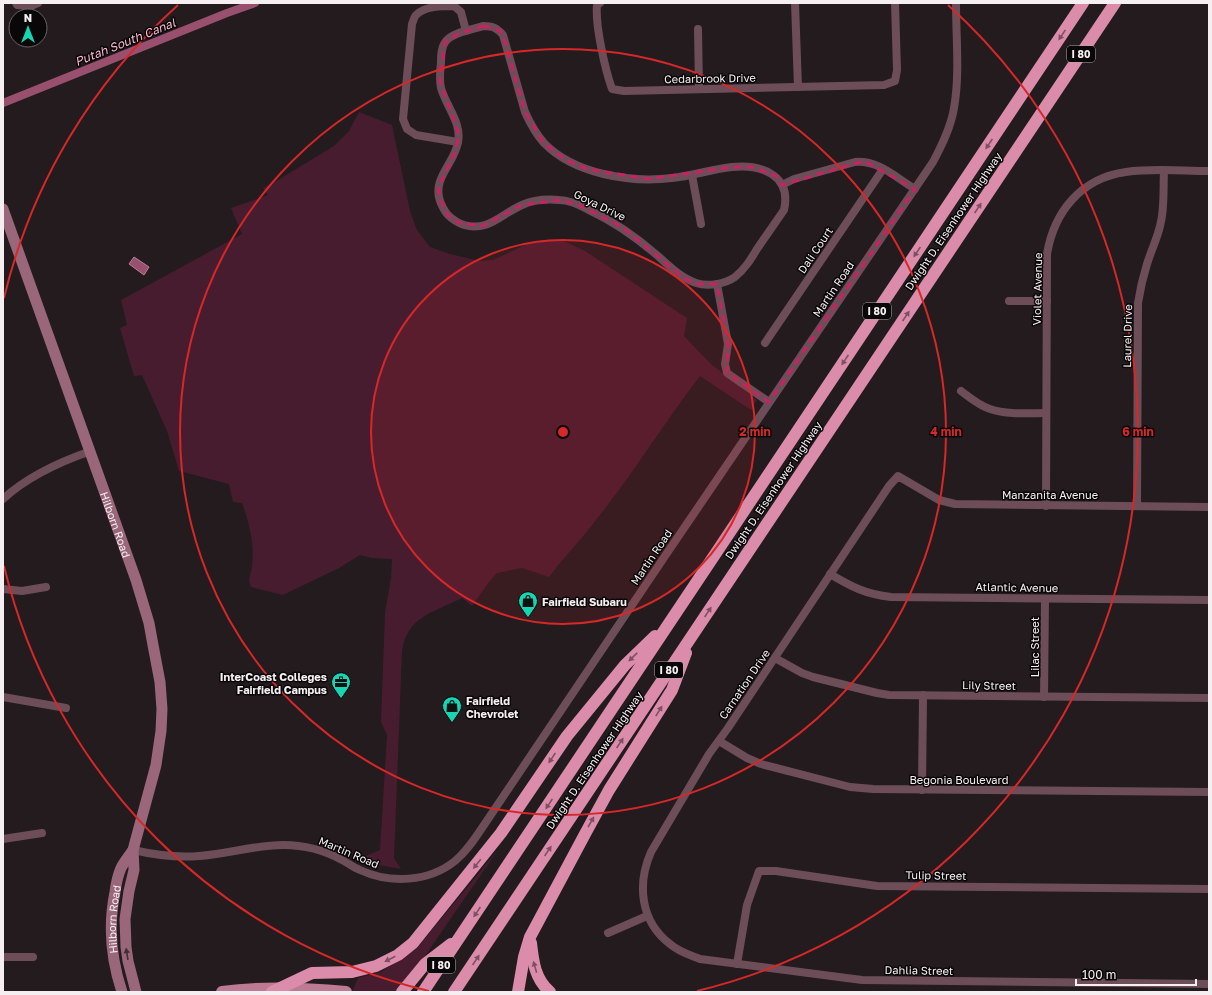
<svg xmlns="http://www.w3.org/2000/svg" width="1212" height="995" viewBox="0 0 1212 995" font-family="'Golos Text',sans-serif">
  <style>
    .green { fill: #481c2f }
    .water { fill: #99506e; stroke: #b58095 }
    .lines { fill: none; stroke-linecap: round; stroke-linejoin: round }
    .canal { stroke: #99506e; stroke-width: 8 }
    .street { stroke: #6d4d58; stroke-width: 8 }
    .secondary { stroke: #99667a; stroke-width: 11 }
    .primary { stroke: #bc7a93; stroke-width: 12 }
    .highway { stroke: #dc8cab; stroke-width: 12 }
    .oneway { fill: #7e5062 }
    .oneway2 { fill: #432d36 }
    .marked { fill: none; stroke: #c52362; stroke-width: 3; stroke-dasharray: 8 5; stroke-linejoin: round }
    .ring { fill: none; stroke: #d62828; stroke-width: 2 }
    .labels { text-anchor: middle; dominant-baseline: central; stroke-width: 3; stroke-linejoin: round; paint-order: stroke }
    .shield { fill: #0a0708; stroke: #aea9ab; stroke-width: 1 }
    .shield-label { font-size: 10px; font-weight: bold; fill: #f5eff1 }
    .street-label { font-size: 11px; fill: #f5eff1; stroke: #0a0708 }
    .poi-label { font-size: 11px; font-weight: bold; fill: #f5eff1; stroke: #0a0708; text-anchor: start }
    .water-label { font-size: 12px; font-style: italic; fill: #f8b8cf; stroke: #0a0708 }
    .centre { fill: #d62828; stroke: #0a0708; stroke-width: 2 }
    .ring-label { font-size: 12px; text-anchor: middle; font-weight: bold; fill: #d62828; stroke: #0a0708; stroke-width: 3; stroke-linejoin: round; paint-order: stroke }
  </style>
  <rect width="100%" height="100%" fill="#231b1e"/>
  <g class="green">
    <path d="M 359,112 L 392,125 L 410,211 L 417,230 L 430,247 L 450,254 L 480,261 L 493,260 L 532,242 L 542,240 L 564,241 L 585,251 L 687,318 L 684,336 L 711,364 L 757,400 L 751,410 L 700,376 C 664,423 633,474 596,520 C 581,540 564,557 549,577 L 522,568 L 497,573 L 489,582 L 472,606 L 462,598 C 435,612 407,616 402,651 L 394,858 L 401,869 L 373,864 L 361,858 L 380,850 L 387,735 L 381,722 L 385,613 L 391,578 L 392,559 L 372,558 L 360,555 L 339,568 L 283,595 L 251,587 C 247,577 251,576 252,566 C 255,545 249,522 242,503 L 233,502 L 229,484 L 179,471 L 167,431 L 142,375 L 134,376 L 120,328 L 127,325 L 121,300 L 242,234 L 231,208 L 268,195 L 263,188 L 273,183 L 334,146 L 349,131 Z"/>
    <path d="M 498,850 L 400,992 L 352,992 L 358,978 L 381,972 L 417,948 Z"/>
  </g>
  <path class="water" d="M 134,257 L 149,267 L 144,275 L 129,264 Z"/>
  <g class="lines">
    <path class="canal" d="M 3,103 L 227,13 L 255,3"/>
    <g class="street">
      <path d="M 16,3 L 17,5 L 31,6 L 38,3"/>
      <path d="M 600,3 L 597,5 C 595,25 605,69 612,89 L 624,91 L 884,85 L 895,81 L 897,70 L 895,3"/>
      <path d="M 795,3 L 798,87"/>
      <path d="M 483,26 C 493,26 497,28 503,35 L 525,112 C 530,123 536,134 544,143 C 574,174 630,183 672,178 C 692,176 712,169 732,167 C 761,164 792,175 784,210 C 775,223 766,236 757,249 C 751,259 745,269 735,277 C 725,284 708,287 696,283 C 681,278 669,266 658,256 C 636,237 615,222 589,210 C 580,205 569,200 559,200 C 547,199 533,200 522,205 C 501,214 488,232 464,225 C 458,223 452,219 448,215 C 444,211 442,206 440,201 C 432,178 455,163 458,142 C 462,123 446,106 441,88 C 439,79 440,72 441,63 C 441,56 441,47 446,41 C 453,32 472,30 483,26 Z"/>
      <path d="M 698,29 L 699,89"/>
      <path d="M 458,142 L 416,135 L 407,129 L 403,119 L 412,24 C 413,22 414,17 416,15 C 425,6 442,6 454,6 L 461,12 L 466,31"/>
      <path d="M 692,175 L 701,224"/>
      <path d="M 782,185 L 794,179 L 855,162 C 879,160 896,178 915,189"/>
      <path d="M 717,284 L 728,344 L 725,364 L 727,373 L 769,402"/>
      <path d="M 1009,301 L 1047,301"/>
      <path d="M 765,343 L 883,169"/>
      <path d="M 961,391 C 970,398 980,406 990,409 C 1008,415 1028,413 1046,413"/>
      <path d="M 3,499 C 28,476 59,462 91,451"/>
      <path d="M 1046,506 L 1047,254 C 1054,212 1081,178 1126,172 C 1153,168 1182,171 1209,171"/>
      <path d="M 1137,506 L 1138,303 C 1140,290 1143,277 1147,264 C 1151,251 1157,239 1160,226 C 1165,208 1163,189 1164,171"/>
      <path d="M 1209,507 L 955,504 L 939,500 L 898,476 L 889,486 L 728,728 L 709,754 L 651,852 C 637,884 640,921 670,944 C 679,952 690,955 700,959 L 862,980 L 1209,984"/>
      <path d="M 830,574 C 852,587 865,594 891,597 L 1209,600"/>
      <path d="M 3,589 L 22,591 L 46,587"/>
      <path d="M 775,658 L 802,673 L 813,677 L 877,693 L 889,695 L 1209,698"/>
      <path d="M 3,697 L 66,708"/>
      <path d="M 1044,697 L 1045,599"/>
      <path d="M 719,741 L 747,758 L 761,764 L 850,787 L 873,789 L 1209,792"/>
      <path d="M 922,790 L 923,695"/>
      <path d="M 3,839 L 42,833"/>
      <path d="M 133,850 C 155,855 176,858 199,856 C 227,854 255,845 283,845 C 304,845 324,850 342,860 C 348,863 354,868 360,870 C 390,884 429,882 455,861 C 466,852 474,840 482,828 L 665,556 L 933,162 C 942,145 951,127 954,108 C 960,74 956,38 956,3"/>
      <path d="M 608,933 L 647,916"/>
      <path d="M 3,957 L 33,957"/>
      <path d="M 737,964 L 747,905 L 759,871 L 776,871 L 877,886 L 1209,889"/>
    </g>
    <g class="secondary">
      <path id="s1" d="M 3,209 L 136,580 L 149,623 L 153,645 L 160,682 L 162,709 L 161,731 L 156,765 L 133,850 L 134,870 L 129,891 L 125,919 L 126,947 L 128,961 L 136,992"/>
      <path id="s2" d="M 122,992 C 111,959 108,926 115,892 C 116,884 118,875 121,868 C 124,862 129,856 133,850"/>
    </g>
    <path class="primary" d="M 222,992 C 264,986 305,988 346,992"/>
    <g class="highway">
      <path d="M 531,943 C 533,962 535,979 550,992"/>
      <path d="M 272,992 L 312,973 L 352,972 L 376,966 L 398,955 L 413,943 L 501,833 L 567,736 L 625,665 L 655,636"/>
      <path d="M 402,992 L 425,964 L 451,944"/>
      <path d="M 423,992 L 1083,3"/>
      <path d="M 454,992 L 1115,3"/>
      <path d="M 518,992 L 524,957 L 530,937 L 585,834 L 609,790 L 672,690 L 686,653"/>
    </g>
  </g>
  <defs><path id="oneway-solid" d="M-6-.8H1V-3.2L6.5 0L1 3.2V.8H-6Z"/></defs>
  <g class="oneway">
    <use href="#oneway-solid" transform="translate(1062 35) rotate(124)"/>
    <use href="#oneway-solid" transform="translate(989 144) rotate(124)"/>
    <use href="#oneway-solid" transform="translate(978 208) rotate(-56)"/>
    <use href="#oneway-solid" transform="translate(917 252) rotate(124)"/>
    <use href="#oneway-solid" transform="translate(906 316) rotate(-56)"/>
    <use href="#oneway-solid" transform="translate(845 360) rotate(124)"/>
    <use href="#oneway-solid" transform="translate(708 612) rotate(-56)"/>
    <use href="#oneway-solid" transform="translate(633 657) rotate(136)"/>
    <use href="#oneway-solid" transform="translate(659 711) rotate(-58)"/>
    <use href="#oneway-solid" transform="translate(620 743) rotate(-56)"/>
    <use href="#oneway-solid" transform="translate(552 758) rotate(124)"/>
    <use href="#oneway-solid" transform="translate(549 804) rotate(124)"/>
    <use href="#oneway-solid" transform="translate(591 822) rotate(-60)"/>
    <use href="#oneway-solid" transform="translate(548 851) rotate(-56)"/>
    <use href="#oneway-solid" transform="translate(477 864) rotate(129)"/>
    <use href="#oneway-solid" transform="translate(477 912) rotate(124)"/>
    <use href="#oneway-solid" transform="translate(390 959) rotate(153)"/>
    <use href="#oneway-solid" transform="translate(476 960) rotate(-56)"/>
    <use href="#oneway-solid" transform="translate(535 967) rotate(-106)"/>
  </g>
  <use class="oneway2" href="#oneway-solid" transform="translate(127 954) rotate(-99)"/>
  <path class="marked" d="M 483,26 L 499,30 L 503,35 L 525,112 L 544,143 L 566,160 L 587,169 L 648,179 L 732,167 L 752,167 L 776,176 L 782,185 L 864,161 L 915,189 L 769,402 L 727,373 L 728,344 L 717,284 L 697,284 L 684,278 L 622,227 L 579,205 L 561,200 L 522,205 L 482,226 L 459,223 L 448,215 L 439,197 L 439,186 L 455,152 L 459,135 L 440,81 L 445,42 L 458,34 Z"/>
  <circle cx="563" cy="432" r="192" fill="#d62828" fill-opacity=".12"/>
  <g class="ring">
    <circle cx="563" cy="432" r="192"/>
    <circle cx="563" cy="432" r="383"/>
    <path d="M429 991A575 575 0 0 1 4 566M4 298A575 575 0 0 1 178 5M948 5A575 575 0 0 1 697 991"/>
  </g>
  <defs>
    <symbol id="shop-pin" viewBox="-11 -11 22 30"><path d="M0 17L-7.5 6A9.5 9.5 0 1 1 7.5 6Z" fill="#16d5b3" stroke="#0a0708"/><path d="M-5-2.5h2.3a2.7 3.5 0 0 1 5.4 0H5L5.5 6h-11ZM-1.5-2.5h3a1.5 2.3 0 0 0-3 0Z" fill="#111"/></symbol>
    <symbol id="office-pin" viewBox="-11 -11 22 30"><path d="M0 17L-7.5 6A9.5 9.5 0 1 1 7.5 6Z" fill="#16d5b3" stroke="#0a0708"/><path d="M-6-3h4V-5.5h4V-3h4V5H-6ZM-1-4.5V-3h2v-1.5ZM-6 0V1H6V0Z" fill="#111"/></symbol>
  </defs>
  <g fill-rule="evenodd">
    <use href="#shop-pin" x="517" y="590" width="22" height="30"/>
    <use href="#office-pin" x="330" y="671" width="22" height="30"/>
    <use href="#shop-pin" x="441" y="695" width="22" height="30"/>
  </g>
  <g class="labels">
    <g class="shield">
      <rect x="1067" y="46" width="28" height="16" rx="3"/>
      <rect x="863" y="303" width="28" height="16" rx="3"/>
      <rect x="655" y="662" width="28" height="16" rx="3"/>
      <rect x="427" y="957" width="28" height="16" rx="3"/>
    </g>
    <g class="shield-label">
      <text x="1081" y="54">I 80</text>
      <text x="877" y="311">I 80</text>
      <text x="669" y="670">I 80</text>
      <text x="441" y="965">I 80</text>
    </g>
    <g class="street-label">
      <text transform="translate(710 78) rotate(-1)">Cedarbrook Drive</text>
      <text transform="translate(600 205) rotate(26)">Goya Drive</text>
      <text transform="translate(953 221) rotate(-56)">Dwight D. Eisenhower Highway</text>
      <text transform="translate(815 250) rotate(-56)">Dali Court</text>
      <text transform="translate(833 289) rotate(-56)">Martin Road</text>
      <text transform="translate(1037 289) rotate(-89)">Violet Avenue</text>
      <text transform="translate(1127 336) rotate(-89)">Laurel Drive</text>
      <text transform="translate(773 490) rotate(-56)">Dwight D. Eisenhower Highway</text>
      <text x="1050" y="494">Manzanita Avenue</text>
      <text stroke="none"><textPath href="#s1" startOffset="335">Hilborn Road</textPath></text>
      <text transform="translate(651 557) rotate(-56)">Martin Road</text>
      <text transform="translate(1017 587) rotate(1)">Atlantic Avenue</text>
      <text transform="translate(1034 647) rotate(-90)">Lilac Street</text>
      <text transform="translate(744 684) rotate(-56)">Carnation Drive</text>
      <text transform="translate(989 685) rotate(1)">Lily Street</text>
      <text transform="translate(594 760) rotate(-56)">Dwight D. Eisenhower Highway</text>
      <text x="959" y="779">Begonia Boulevard</text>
      <text transform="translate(349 852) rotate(23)">Martin Road</text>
      <text transform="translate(936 875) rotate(1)">Tulip Street</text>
      <text stroke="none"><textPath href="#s2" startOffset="74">Hilborn Road</textPath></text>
      <text transform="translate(919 970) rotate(1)">Dahlia Street</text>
    </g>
    <g class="poi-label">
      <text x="542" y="601">Fairfield Subaru</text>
      <text x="327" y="676" text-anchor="end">InterCoast Colleges<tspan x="327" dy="13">Fairfield Campus</tspan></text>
      <text x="466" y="700">Fairfield<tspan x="466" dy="13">Chevrolet</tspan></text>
    </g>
    <g class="water-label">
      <text transform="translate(125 42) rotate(-22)">Putah South Canal</text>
    </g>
  </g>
  <circle cx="563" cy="432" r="6" class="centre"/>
  <g class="ring-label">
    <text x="755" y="436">2 min</text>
    <text x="946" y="436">4 min</text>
    <text x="1138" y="436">6 min</text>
  </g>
  <rect width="1212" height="995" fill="none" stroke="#f5eff1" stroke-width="8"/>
  <g transform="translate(28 28)"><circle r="19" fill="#0a0708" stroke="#686465"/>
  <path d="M0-3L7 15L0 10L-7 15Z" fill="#16d5b3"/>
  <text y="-6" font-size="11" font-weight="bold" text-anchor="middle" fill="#f5eff1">N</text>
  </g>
  <path d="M1076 979v6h120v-6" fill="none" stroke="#f5eff1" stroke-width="2"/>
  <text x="1082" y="979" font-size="12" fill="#f5eff1" stroke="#0a0708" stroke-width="3" paint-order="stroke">100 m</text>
</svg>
